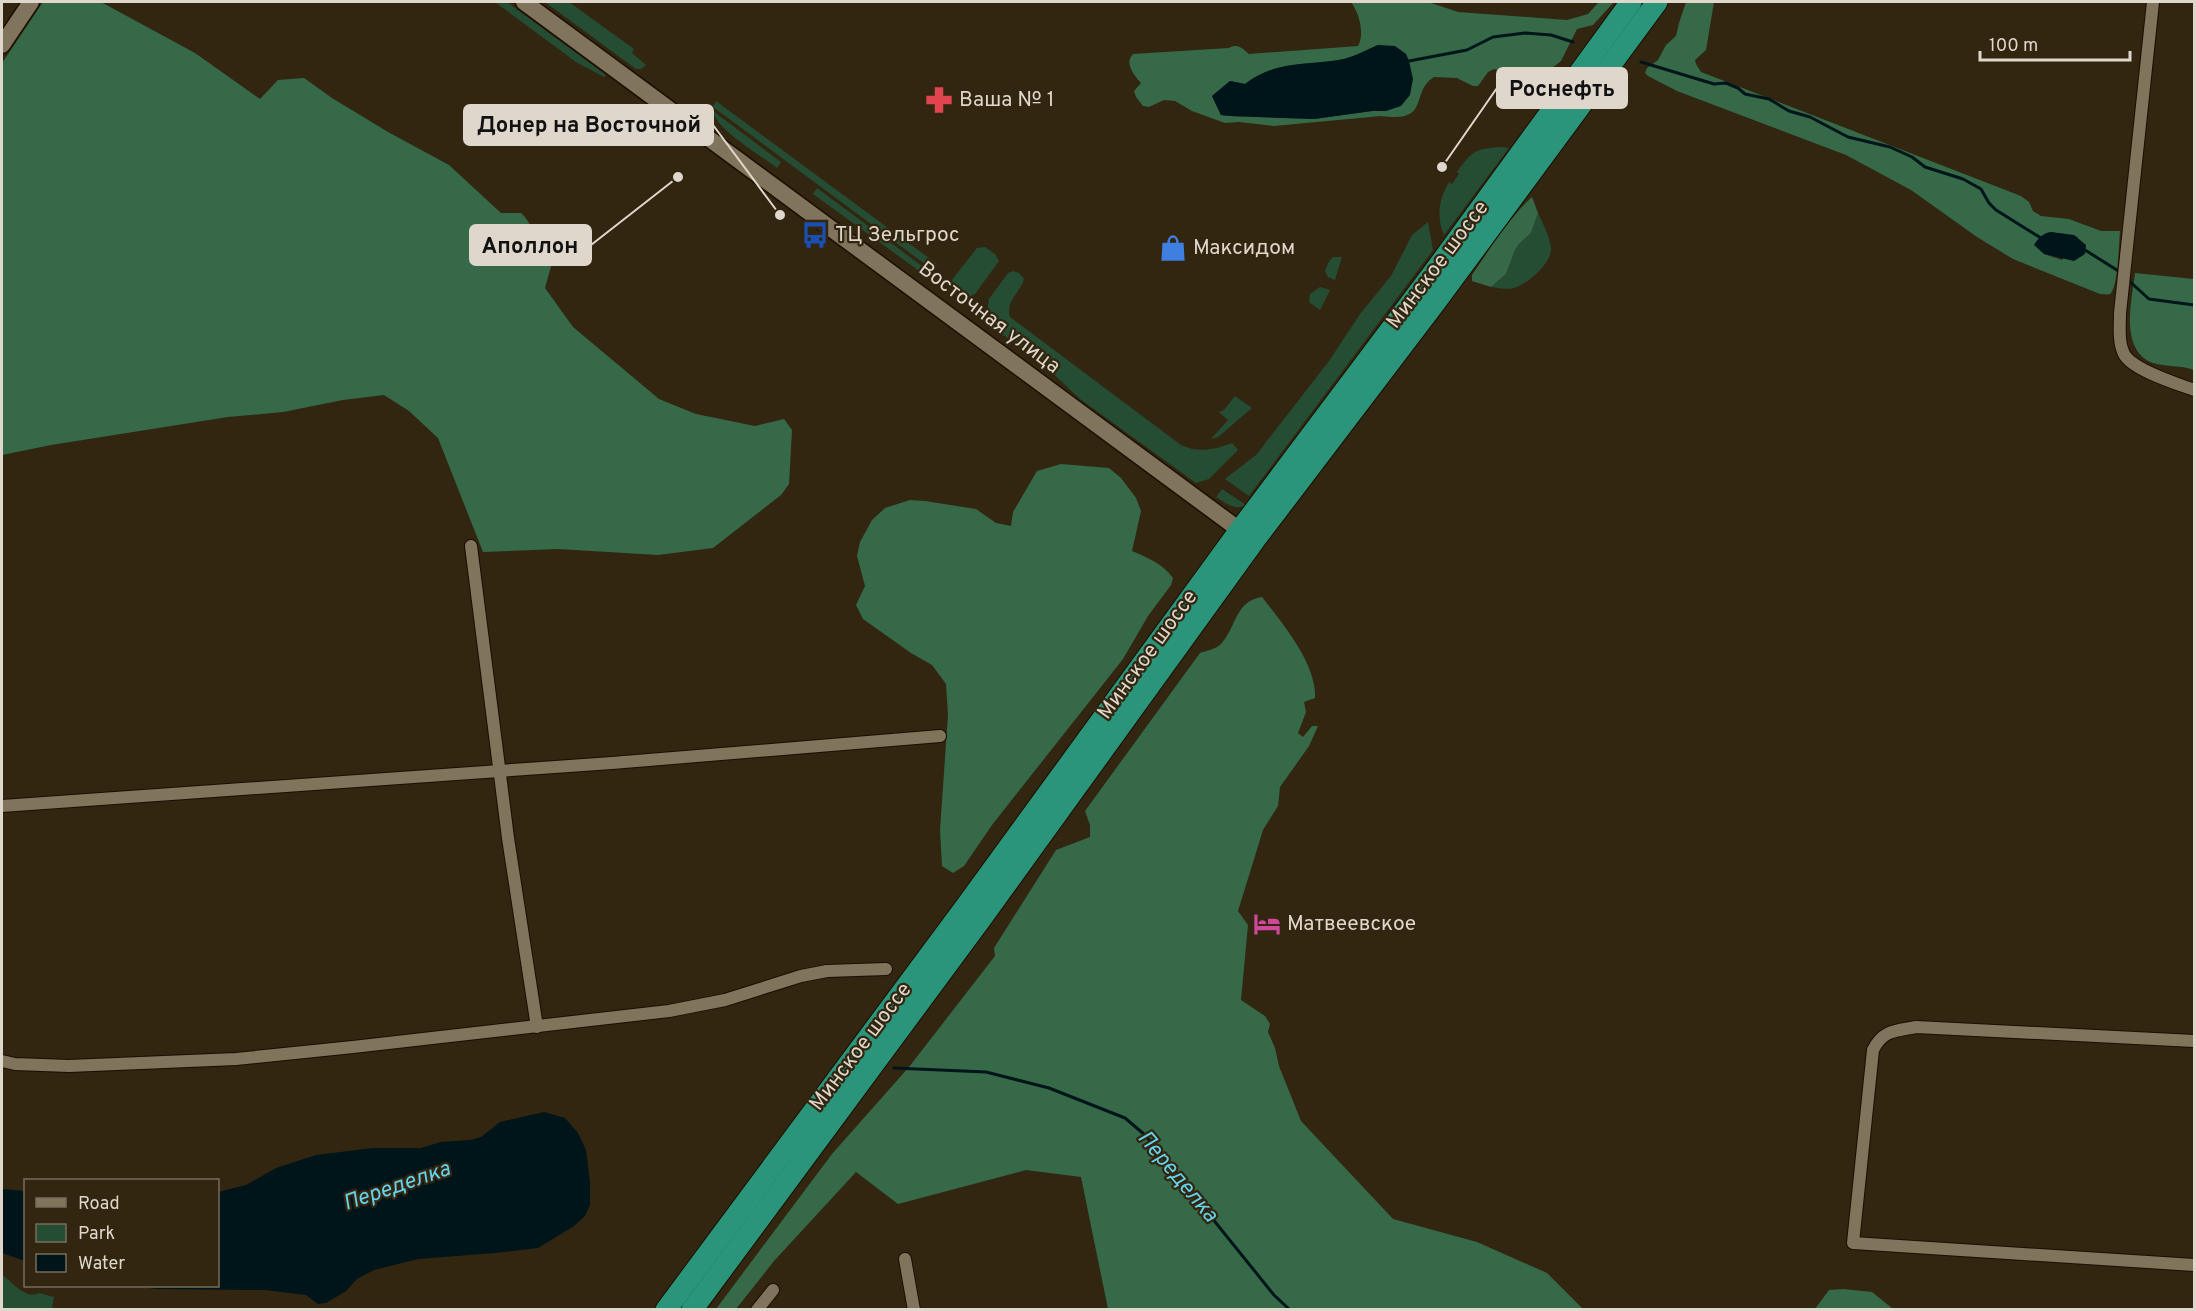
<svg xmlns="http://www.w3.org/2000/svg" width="2196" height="1311" viewBox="0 0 2196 1311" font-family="Overpass,sans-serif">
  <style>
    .green { fill: #254d33 }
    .forest { fill: #356948; fill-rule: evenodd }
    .water { fill: #00151a }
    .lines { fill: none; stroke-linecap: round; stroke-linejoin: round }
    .stream { stroke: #00151a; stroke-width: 3 }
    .street-casing { stroke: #1a0f00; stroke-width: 14 }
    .secondary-casing { stroke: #1a0f00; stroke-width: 19 }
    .highway-casing { stroke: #1a0f00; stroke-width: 23 }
    .street { stroke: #81745c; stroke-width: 12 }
    .secondary { stroke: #81745c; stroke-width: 16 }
    .highway { stroke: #2a957a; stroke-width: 21 }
    .labels { text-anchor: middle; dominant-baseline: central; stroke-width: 4.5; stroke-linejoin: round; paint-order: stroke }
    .poi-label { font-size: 21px; fill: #dfd7cb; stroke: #322611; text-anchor: start }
    .street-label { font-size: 21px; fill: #dfd7cb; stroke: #322611 }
    .water-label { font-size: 22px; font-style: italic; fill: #63d4ec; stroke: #322611 }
    .leader { fill: none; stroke: #dfd7cb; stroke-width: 2 }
    .callout-dot { fill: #dfd7cb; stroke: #322611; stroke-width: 2 }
    .callout { fill: #dfd7cb; stroke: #dfd7cb; stroke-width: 2 }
    .callout-label { font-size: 22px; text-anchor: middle; font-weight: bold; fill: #111 }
  </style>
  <rect width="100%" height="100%" fill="#322611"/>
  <g class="green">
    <path d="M 495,2 L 507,2 L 606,75 L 604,77 L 576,62 Z"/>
    <path d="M 545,2 L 569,2 L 634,49 L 632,53 L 646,65 L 641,69 L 636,69 Z"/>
    <path d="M 716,101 L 937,264 L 933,270 L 713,107 Z"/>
    <path d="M 713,111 L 781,162 L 777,168 C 762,156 715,129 713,111 Z"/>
    <path d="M 1502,147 L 1509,148 L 1444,235 C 1436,216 1439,199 1449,182 L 1452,184 L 1459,174 L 1457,172 C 1472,151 1476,148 1502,147 Z"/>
    <path d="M 817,188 L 930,272 L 922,273 L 813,194 Z"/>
    <path d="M 1538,213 C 1543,224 1550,237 1551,248 C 1552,264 1525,287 1510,289 C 1504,289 1497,288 1491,287 L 1506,274 L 1515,250 L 1519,244 L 1531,233 Z"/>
    <path d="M 1428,222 L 1433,250 L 1249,496 L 1225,479 L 1256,455 L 1329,361 L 1360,314 L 1391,276 L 1412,235 Z"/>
    <path d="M 985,247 L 995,254 L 999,261 L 975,294 L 969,297 L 944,278 L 951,281 L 977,248 Z"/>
    <path d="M 1333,257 L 1342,257 L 1335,280 L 1328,277 L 1325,271 L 1328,263 Z"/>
    <path d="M 1013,271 L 1019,273 L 1024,279 C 1020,293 1005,301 1010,317 L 1181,445 C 1199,453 1213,450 1232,443 L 1238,450 L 1209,479 L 1196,483 L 1080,399 L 1044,365 L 990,325 L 987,313 L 989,299 L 1008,273 Z"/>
    <path d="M 1320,287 L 1330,290 L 1320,310 L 1309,302 L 1310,294 Z"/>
    <path d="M 1235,396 L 1252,408 L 1218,437 L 1211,439 L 1228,420 L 1219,412 L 1224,410 Z"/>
    <path d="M 1222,489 L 1246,505 C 1234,511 1226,503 1216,497 Z"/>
    <path d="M 2,1275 C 13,1282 25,1300 39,1293 L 54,1297 L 52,1309 L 2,1309 Z"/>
  </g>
  <g class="forest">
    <path d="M 43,2 L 101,2 L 195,53 L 260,99 L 278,80 L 304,78 L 332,98 L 388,132 L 449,165 L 501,213 L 521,213 L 525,217 L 553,259 L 545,288 L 573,327 L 659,399 L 696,414 L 755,426 L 784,419 L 792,430 L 789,484 L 781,495 L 713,548 L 658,555 L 558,549 L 483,552 L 438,438 L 409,411 L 384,395 L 343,400 L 283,412 L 228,417 L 51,445 L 2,455 L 2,63 Z"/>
    <path d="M 1351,2 L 1428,2 L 1458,12 L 1567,20 L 1588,14 L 1599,2 L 1614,2 L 1593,25 L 1577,29 L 1561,61 L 1543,75 L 1533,69 L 1511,73 L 1494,69 L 1488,72 L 1478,86 L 1473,86 L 1457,78 L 1434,77 C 1409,93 1432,123 1381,116 L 1274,126 L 1239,122 L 1225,123 L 1192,111 L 1175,101 L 1164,100 L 1149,107 L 1143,106 L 1136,97 L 1134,91 L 1141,83 C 1134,75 1124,63 1133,54 L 1229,48 C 1238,43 1242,48 1249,54 L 1358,46 C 1365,33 1359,13 1351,2 ZM 1378,45 L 1386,111 L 1372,111 L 1314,119 L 1230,116 L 1221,115 L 1212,96 L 1230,81 L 1245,84 C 1276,61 1303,66 1339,60 C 1352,58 1366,50 1378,45 Z"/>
    <path d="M 1686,2 L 1714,2 L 1706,50 L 1695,60 L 1696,64 L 1701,72 L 2021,196 L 2029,202 L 2033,211 L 2041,216 L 2069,219 L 2101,231 L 2120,231 C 2119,242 2118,289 2110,294 C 2107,295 2103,294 2100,294 L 2013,259 L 1977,237 L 1911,190 L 1846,155 L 1677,91 L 1648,76 L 1645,73 L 1647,68 L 1658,60 L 1666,45 L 1676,36 L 1679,23 ZM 2051,232 L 2078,237 L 2062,260 L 2044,254 Z"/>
    <path d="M 1532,197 L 1538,213 L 1531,233 L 1519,244 L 1515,250 L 1506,274 L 1491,287 L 1472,281 L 1472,275 C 1490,249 1508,219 1532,197 Z"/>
    <path d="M 2135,273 L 2194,279 L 2194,370 C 2181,365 2166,367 2153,363 C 2119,350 2132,300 2135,273 Z"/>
    <path d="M 1061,464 L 1109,468 L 1121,478 L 1136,498 L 1141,511 L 1132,551 C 1148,558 1162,563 1173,578 L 1171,585 L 1148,616 L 1123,659 L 992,825 L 964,866 L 953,873 L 942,866 L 940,830 L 948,715 L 946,684 L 932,665 L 911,653 L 863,619 L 856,605 L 865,586 L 857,556 L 860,542 L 872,520 L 885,508 L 910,500 L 925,501 L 976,509 L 996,523 L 1011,526 L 1013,512 L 1037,471 Z"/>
    <path d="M 1262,597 C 1282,623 1317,664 1315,698 L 1304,702 L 1306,712 L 1298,733 L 1303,737 L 1312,726 L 1318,726 L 1309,746 L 1280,787 L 1278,806 L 1263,830 L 1238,911 L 1248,925 L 1241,1000 L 1265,1016 L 1270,1024 L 1268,1032 L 1275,1048 L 1279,1066 L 1301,1121 L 1393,1219 L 1477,1242 L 1547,1273 L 1583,1309 L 1108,1309 L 1081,1177 L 1026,1170 L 898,1204 L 856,1172 L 774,1261 L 736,1309 L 716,1309 L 832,1154 L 909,1067 L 995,956 L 994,948 L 1056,850 L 1090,837 L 1090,825 L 1085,811 L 1200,653 C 1206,651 1216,649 1221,644 C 1237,626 1235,601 1262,597 Z"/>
    <path d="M 1843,1289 L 1872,1292 L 1893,1309 L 1815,1309 L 1829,1290 Z"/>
  </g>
  <g class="water">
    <path d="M 1378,45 L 1395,46 L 1406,54 L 1409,61 L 1413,79 L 1410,95 L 1401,106 L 1386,111 L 1372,111 L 1314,119 L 1230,116 L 1221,115 L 1212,96 L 1230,81 L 1245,84 C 1278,60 1301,66 1339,60 C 1352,58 1366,50 1378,45 Z"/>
    <path d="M 2051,232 L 2074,235 L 2086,245 L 2085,254 L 2074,261 L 2044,254 L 2034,245 C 2038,238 2043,233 2051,232 Z"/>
    <path d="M 544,1112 L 565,1118 L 578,1133 L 586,1150 L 590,1182 L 590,1205 L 585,1216 L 574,1226 L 538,1248 L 495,1253 L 418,1259 L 374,1270 L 357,1279 L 346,1291 L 326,1303 L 318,1304 L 306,1295 L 265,1290 L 155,1289 L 137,1286 L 218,1286 L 218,1192 L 246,1185 L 276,1168 L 316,1155 L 373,1148 L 421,1148 L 441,1142 L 470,1140 L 481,1137 L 500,1122 Z"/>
    <path d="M 2,1189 L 25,1191 L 25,1261 L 2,1253 Z"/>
  </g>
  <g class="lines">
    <g class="stream">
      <path d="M 1409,61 L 1467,50 L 1493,37 L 1525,33 L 1551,35 L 1573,42"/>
      <path d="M 1641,62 L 1714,84 L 1726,83 L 1738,88 L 1745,94 L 1769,99 L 1789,111 L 1810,117 L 1848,137 L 1890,147 L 1912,157 L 1925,167 L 1963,179 L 1981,189 L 1989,203 L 1996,210 L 2041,238"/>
      <path d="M 2085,250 L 2120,272"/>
      <path d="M 2127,279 L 2149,299 L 2194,305"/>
      <path d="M 894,1068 L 986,1072 L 1049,1088 L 1125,1118 L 1145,1135 L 1274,1295 L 1290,1310"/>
    </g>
    <defs>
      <g id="street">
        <path d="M 2153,2 L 2120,313 C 2120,326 2118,342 2124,354 C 2132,370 2178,384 2194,390"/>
        <path d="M 471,546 L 508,838 L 537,1027"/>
        <path d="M 2,806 L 612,763 L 940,736"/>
        <path d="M 2194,1041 L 1916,1027 C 1895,1031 1883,1030 1873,1050 L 1853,1243 L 2194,1265"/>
        <path d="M 2,1061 L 15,1064 L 69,1066 L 236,1059 L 353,1047 L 669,1011 L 725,1000 L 801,976 L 827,971 L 886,969"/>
        <path d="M 905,1259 L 914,1310"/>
        <path d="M 757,1310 L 773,1290"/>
      </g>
      <g id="secondary">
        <path d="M 524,2 L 1249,537"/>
        <path d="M 2,45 L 31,2"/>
      </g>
      <g id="highway">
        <path d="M 666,1310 L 966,906 L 1240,530 L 1439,265 L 1631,2"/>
        <path d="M 692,1310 L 981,919 L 1254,541 L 1435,303 L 1657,2"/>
      </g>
    </defs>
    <use href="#street" class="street-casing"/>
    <use href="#secondary" class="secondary-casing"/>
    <use href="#highway" class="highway-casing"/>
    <use href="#street" class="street"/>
    <use href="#secondary" class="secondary"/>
    <use href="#highway" class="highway"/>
  </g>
  <defs>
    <symbol id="pharmacy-bare" viewBox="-9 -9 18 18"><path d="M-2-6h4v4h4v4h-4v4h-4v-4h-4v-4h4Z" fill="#e0444e" stroke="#322611" stroke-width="2.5" paint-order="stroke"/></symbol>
    <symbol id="bus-bare" viewBox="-9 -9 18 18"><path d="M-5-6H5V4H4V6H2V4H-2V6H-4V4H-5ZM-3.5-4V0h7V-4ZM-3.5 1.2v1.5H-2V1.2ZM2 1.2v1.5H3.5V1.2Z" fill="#1a4fb4" stroke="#322611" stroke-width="2.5" paint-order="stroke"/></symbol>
    <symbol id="shop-bare" viewBox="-9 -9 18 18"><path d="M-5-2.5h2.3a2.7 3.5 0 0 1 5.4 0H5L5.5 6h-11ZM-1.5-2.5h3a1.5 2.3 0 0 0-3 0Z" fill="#3f7fe0" stroke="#322611" stroke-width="2.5" paint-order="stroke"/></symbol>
    <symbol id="hotel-bare" viewBox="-9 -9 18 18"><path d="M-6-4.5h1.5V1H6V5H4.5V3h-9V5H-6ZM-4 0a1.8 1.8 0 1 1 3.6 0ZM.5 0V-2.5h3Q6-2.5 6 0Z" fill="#d1479c" stroke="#322611" stroke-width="2.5" paint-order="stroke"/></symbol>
  </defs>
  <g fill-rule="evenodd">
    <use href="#pharmacy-bare" x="920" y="81" width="38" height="38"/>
    <use href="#bus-bare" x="796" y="216" width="38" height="38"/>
    <use href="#shop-bare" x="1154" y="229" width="38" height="38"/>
    <use href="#hotel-bare" x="1248" y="905" width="38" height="38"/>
  </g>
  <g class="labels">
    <g class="poi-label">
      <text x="959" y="100">Ваша № 1</text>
      <text x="835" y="235">ТЦ Зельгрос</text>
      <text x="1193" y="248">Максидом</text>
      <text x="1287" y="924">Матвеевское</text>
    </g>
    <g class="street-label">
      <text transform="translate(1438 265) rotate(-53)">Минское шоссе</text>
      <text transform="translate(989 318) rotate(37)">Восточная улица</text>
      <text transform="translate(1148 655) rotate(-54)">Минское шоссе</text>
      <text transform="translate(861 1047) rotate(-53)">Минское шоссе</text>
    </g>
    <g class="water-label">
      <text transform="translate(1177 1177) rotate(50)">Переделка</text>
      <text transform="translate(397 1187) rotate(-19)">Переделка</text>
    </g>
  </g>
  <path class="leader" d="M1442 167L1497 88M780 215L713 125M678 177L591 245"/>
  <g class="callout-dot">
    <circle cx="1442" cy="167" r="6"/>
    <circle cx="780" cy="215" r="6"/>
    <circle cx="678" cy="177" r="6"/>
  </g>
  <g class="callout">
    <rect x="1497" y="68" width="130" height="40" rx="6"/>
    <rect x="464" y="105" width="249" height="40" rx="6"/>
    <rect x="470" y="225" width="121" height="40" rx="6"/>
  </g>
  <g class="callout-label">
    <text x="1562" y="96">Роснефть</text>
    <text x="589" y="132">Донер на Восточной</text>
    <text x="530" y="253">Аполлон</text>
  </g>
  <rect width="2196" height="1311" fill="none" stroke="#dfd7cb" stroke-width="6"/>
  <rect x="24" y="1179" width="195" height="108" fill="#322611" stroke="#776d5b" stroke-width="1.5"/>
  <rect x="36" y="1198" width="30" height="9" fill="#81745c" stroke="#776d5b" stroke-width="1.5"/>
  <text x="78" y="1209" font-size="18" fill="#dfd7cb">Road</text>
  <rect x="36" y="1224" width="30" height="18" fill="#254d33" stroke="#776d5b" stroke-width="1.5"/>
  <text x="78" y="1239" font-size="18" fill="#dfd7cb">Park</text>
  <rect x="36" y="1254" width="30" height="18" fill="#00151a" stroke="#776d5b" stroke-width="1.5"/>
  <text x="78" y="1269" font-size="18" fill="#dfd7cb">Water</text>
  <path d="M1980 51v9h150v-9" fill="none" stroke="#dfd7cb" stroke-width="3"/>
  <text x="1989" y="51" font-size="18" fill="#dfd7cb" stroke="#322611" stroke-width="4.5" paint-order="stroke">100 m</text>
</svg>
